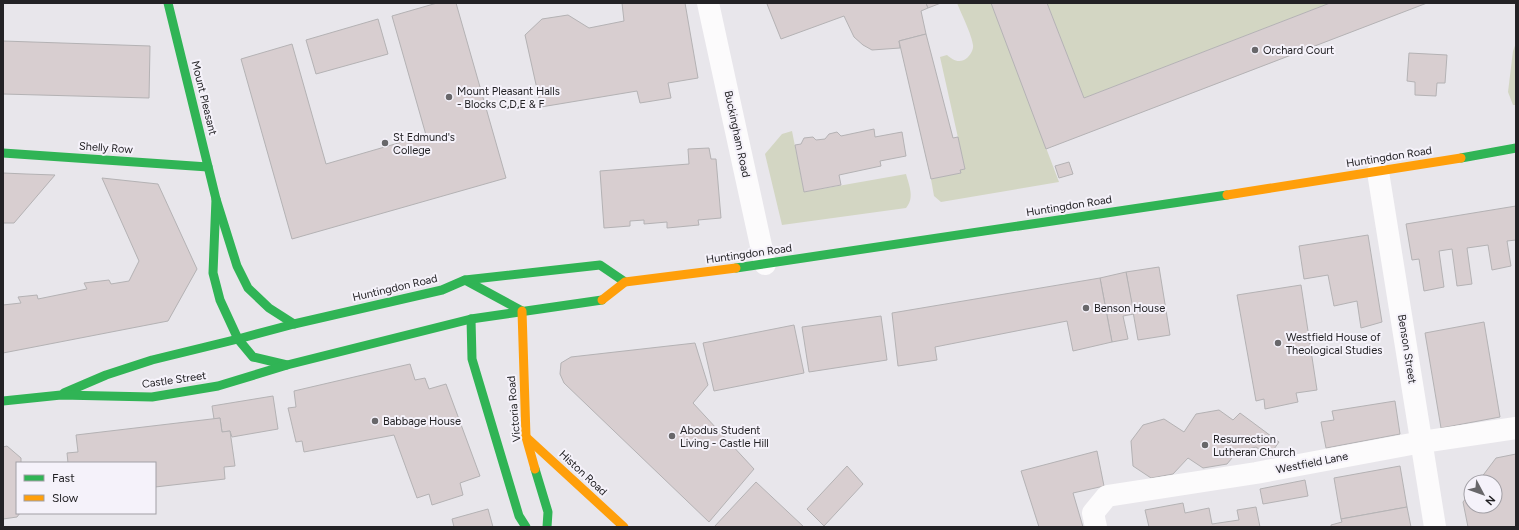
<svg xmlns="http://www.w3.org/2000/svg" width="1519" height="530" viewBox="0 0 1519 530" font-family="Figtree,sans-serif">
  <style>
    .green { fill: #d3d6c3 }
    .building { fill: #d8ced0; stroke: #b4b2b4 }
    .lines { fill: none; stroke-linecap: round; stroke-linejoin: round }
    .street { stroke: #fcfbfc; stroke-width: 22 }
    .fast { stroke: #30b455; stroke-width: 9 }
    .slow { stroke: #ff9f0a; stroke-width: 9 }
    .poi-dot { fill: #68676a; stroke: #f5f2fa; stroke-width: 1.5 }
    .labels { text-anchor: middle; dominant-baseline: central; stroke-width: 4; stroke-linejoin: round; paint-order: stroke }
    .poi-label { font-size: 11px; fill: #232225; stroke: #f5f2fa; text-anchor: start }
    .street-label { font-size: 11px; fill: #232225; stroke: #f5f2fa }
  </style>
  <rect width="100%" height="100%" fill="#e8e6eb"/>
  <g class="green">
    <path d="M 957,3 L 991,3 L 1059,182 L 941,202 L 934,196 L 931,179 L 960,173 L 960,170 L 965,169 L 940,57 L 947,55 C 952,59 957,63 964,60 C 969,58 974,50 973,45 C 972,35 961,13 957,3 Z"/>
    <path d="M 1047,3 L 1330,3 L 1084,98 Z"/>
    <path d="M 1516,43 L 1516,105 L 1513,105 L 1508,92 L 1513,51 Z"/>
    <path d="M 792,131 L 804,192 L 906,174 C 909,185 915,198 906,208 L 782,225 L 765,154 L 782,134 Z"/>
  </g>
  <g class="building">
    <path d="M 437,3 L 456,3 L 506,178 L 292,239 L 241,59 L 292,44 L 326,164 L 426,135 L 392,16 Z"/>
    <path d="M 622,3 L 685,3 L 698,78 L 668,83 L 671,98 L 640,103 L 637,91 L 541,107 L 525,35 L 542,19 L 568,15 L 589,28 L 624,21 Z"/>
    <path d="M 770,3 L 926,3 L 928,8 L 921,11 L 926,34 L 899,41 L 900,48 L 872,50 L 863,45 L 854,37 L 844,16 L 781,39 L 767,4 Z"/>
    <path d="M 926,3 L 941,3 L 928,8 Z"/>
    <path d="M 991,3 L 1047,3 L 1084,98 L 1330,3 L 1427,3 L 1046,149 Z"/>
    <path d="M 378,19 L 388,54 L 316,74 L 306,40 Z"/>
    <path d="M 926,34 L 953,138 L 958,137 L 965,169 L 960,170 L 961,173 L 931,179 L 899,41 Z"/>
    <path d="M 3,41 L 150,46 L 149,98 L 3,94 Z"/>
    <path d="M 1409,53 L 1447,55 L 1445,83 L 1437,83 L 1436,96 L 1415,95 L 1415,82 L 1407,81 Z"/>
    <path d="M 874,129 L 875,137 L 902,132 L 906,156 L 880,161 L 881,166 L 839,175 L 841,185 L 804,192 L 795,145 L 801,144 L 804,138 L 813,137 L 816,140 L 825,139 L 829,134 L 837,132 L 841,136 Z"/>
    <path d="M 709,148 L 711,159 L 716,159 L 721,218 L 698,220 L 699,225 L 667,228 L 667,222 L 644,224 L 644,220 L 630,221 L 630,226 L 604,228 L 600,171 L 689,164 L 688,149 Z"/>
    <path d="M 1069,162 L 1073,174 L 1059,178 L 1055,166 Z"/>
    <path d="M 3,173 L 26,174 L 55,175 L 14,223 L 3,223 Z"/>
    <path d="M 102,178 L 158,184 L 197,269 L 168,321 L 3,353 L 3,305 L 21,303 L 18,297 L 37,295 L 38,299 L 87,289 L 84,283 L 109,280 L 111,284 L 129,281 L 139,261 Z"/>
    <path d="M 1516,206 L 1516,240 L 1507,241 L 1511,266 L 1492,270 L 1488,245 L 1467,248 L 1472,284 L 1457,286 L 1452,249 L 1439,251 L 1444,287 L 1424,291 L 1419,259 L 1412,260 L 1406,224 Z"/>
    <path d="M 1368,235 L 1382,322 L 1361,328 L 1357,301 L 1334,306 L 1328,275 L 1304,279 L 1299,246 Z"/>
    <path d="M 1159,267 L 1170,335 L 1138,340 L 1126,272 Z"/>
    <path d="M 1126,272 L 1134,314 L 1123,316 L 1128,339 L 1112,342 L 1100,278 Z"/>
    <path d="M 1100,278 L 1112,342 L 1073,351 L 1067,321 L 935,347 L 937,360 L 898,366 L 892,313 Z"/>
    <path d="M 1301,285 L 1317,390 L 1296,393 L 1298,402 L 1265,409 L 1264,399 L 1256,401 L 1237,295 Z"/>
    <path d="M 881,316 L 887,360 L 809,372 L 802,327 Z"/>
    <path d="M 1484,322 L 1500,417 L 1441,428 L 1425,333 Z"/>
    <path d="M 794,325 L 804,373 L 714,391 L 703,343 Z"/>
    <path d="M 695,343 L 708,385 L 693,403 L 754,469 L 709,522 L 564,383 L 560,374 L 561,363 L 571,357 Z"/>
    <path d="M 410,364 L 415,380 L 425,378 L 429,389 L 446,384 L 480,476 L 460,483 L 463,495 L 432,505 L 429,494 L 417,498 L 394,435 L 304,452 L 302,441 L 296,442 L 288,408 L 296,407 L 294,391 Z"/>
    <path d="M 273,396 L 278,429 L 232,437 L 230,431 L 222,432 L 220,418 L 214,419 L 212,406 Z"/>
    <path d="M 1395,401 L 1400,434 L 1326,448 L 1321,422 L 1334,420 L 1332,411 Z"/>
    <path d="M 1219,410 L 1233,420 L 1240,413 L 1279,442 L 1269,456 L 1256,447 L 1237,452 L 1227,464 L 1203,468 L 1188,458 L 1173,474 L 1151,478 L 1133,466 L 1131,441 L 1143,425 L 1164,419 L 1184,432 L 1196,414 Z"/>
    <path d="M 220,418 L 222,432 L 230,431 L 235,466 L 224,467 L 225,479 L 155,487 L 155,463 L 68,463 L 67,453 L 78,452 L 76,435 Z"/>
    <path d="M 7,446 L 21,458 L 21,463 L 17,463 L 17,513 L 20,513 L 17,517 L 3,519 L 3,447 Z"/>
    <path d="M 1097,451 L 1104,486 L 1073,493 L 1083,527 L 1039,527 L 1021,471 Z"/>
    <path d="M 1516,454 L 1516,527 L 1468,527 L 1463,502 L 1471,492 L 1471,506 L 1495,506 L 1495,482 L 1478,482 L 1496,458 Z"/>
    <path d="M 847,466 L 863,484 L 824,526 L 807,509 Z"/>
    <path d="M 1400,466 L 1407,507 L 1341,519 L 1334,478 Z"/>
    <path d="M 1305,480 L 1308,496 L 1263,504 L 1260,489 Z"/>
    <path d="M 756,482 L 804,527 L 714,527 Z"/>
    <path d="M 1183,503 L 1185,513 L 1209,508 L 1212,524 L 1239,520 L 1237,510 L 1256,507 L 1260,527 L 1149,527 L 1145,510 Z"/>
    <path d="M 1407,507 L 1411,527 L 1331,527 L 1331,525 L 1342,522 L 1341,519 Z"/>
    <path d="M 488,509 L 493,527 L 454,527 L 452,519 Z"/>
  </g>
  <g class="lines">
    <g class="street">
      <path d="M 708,3 L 765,264"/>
      <path d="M 1378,172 L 1435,527"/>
      <path d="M 1096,527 L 1093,513 L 1107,496 L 1256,473 L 1422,442 L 1516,428"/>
    </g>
    <g class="fast">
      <path d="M 168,3 L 216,199 L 237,266 L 248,288 L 269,308 L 294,324"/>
      <path d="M 3,153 L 208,167"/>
      <path d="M 1461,158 L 1516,148"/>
      <path d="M 216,199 L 213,273 L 220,300 L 238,339 L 253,357 L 287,365 L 471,319 L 602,300"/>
      <path d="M 736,268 L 1227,195"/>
      <path d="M 465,280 L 522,311"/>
      <path d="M 471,319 L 472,359 L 519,516 L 526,527"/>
      <path d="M 238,339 L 294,324 L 442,290 L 465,280 L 600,265 L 625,282"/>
      <path d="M 64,393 L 106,375 L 152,360 L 238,339"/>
      <path d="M 3,401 L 61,395 L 152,397 L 218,386 L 287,365"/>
      <path d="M 535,469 L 548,512 L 547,527"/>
    </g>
    <g class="slow">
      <path d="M 1227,195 L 1461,158"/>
      <path d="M 602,300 L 625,282 L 736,268"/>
      <path d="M 522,311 L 526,437 L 535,469"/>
      <path d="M 526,437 L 624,527"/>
    </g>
  </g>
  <g class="poi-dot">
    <circle cx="1255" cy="50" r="4"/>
    <circle cx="449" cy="97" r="4"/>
    <circle cx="385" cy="143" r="4"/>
    <circle cx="1086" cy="308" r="4"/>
    <circle cx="1278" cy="343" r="4"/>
    <circle cx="375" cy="421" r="4"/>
    <circle cx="672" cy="436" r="4"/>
    <circle cx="1205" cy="445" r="4"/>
  </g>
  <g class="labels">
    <g class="poi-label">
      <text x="1263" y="50">Orchard Court</text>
      <text x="457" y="91">Mount Pleasant Halls<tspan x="457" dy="13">- Blocks C,D,E &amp; F</tspan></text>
      <text x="393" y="137">St Edmund's<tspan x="393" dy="13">College</tspan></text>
      <text x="1094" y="308">Benson House</text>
      <text x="1286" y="337">Westfield House of<tspan x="1286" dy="13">Theological Studies</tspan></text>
      <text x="383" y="421">Babbage House</text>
      <text x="680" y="430">Abodus Student<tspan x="680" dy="13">Living - Castle Hill</tspan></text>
      <text x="1213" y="439">Resurrection<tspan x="1213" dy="13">Lutheran Church</tspan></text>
    </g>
    <g class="street-label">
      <text transform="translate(204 98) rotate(76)">Mount Pleasant</text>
      <text transform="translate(737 134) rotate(78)">Buckingham Road</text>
      <text transform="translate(106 148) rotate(4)">Shelly Row</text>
      <text transform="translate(1389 157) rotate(-9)">Huntingdon Road</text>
      <text transform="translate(1069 206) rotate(-9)">Huntingdon Road</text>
      <text transform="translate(749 254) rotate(-8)">Huntingdon Road</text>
      <text transform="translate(395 288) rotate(-13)">Huntingdon Road</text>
      <text transform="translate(1407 349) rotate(81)">Benson Street</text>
      <text transform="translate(174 380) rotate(-8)">Castle Street</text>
      <text transform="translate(514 409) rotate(-95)">Victoria Road</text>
      <text transform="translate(1312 463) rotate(-11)">Westfield Lane</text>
      <text transform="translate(583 473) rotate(43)">Histon Road</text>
    </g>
  </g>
  <rect width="1519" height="530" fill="none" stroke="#232225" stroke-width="8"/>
  <rect x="16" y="462" width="140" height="52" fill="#f5f2fa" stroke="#a19fa5"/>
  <rect x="24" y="475" width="20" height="6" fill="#30b455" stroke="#a19fa5"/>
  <text x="52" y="482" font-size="12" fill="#232225">Fast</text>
  <rect x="24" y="495" width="20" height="6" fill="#ff9f0a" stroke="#a19fa5"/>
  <text x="52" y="502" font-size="12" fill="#232225">Slow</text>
  <g transform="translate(1483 494) rotate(131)"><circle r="19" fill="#f5f2fa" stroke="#a19fa5"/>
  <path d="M0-3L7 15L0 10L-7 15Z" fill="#68676a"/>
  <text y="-6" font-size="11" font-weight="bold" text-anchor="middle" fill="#232225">N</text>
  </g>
</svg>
